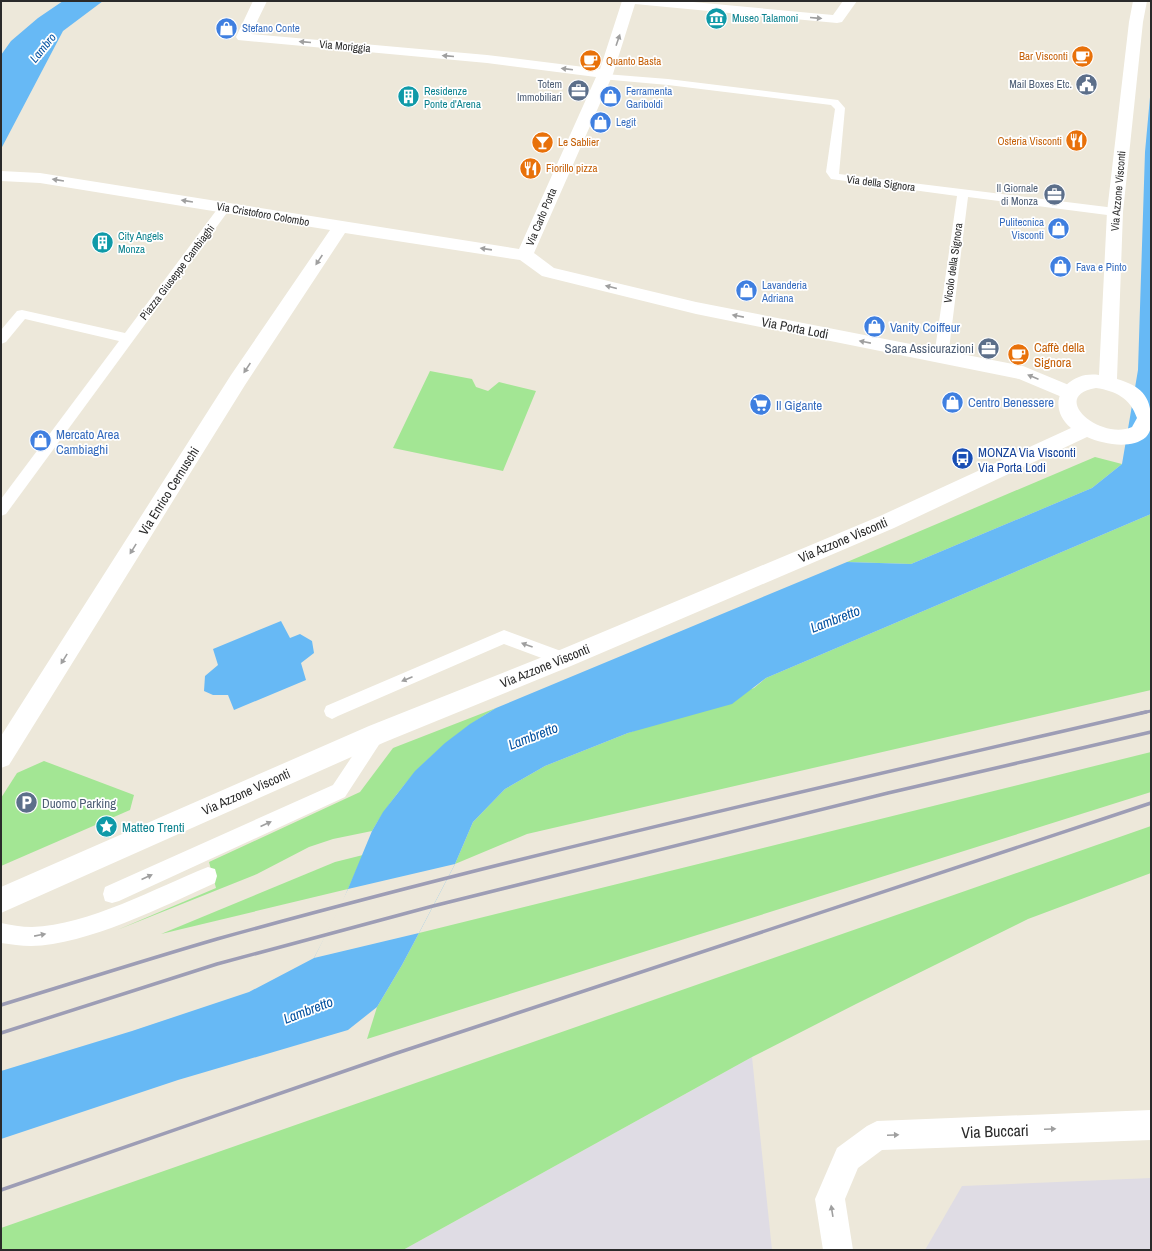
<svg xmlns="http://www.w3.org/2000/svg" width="1152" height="1251" viewBox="0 0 1152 1251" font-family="'Archivo Narrow',sans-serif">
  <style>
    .industrial { fill: #dfdce4 }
    .green { fill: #a3e694 }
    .water { fill: #67b9f5 }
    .pier { fill: #ede8da }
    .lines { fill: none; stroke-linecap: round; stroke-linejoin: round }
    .lane { fill: #fff; fill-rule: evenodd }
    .street { fill: #fff; fill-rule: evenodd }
    .secondary { fill: #fff; fill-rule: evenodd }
    .rail-far1 { stroke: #9d9db5; stroke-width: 3 }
    .rail { stroke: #9d9db5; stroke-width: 3.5 }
    .oneway { fill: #9f9f9f }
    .labels { text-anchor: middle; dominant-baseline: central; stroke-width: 3.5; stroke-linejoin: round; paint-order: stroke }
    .far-culture-label { font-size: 11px; fill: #0d838f; stroke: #fff; text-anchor: start }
    .far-shop-label { font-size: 11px; fill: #366cbe; stroke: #fff; text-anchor: start }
    .far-street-label { font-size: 11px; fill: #2a2a2a; stroke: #fff }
    .far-food-label { font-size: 11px; fill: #c56008; stroke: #fff; text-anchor: start }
    .far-service-label { font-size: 11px; fill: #4e5e75; stroke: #fff; text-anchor: end }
    .far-water-label { font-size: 12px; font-style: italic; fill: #0653a1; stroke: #fff }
    .shop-label { font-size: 13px; fill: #366cbe; stroke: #fff; text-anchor: start }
    .street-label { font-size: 13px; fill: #2a2a2a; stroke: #fff }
    .food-label { font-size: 13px; fill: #c56008; stroke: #fff; text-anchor: start }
    .service-label { font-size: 13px; fill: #4e5e75; stroke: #fff; text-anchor: end }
    .transit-label { font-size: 13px; fill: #164399; stroke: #fff; text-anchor: start }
    .culture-label { font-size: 13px; fill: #0d838f; stroke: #fff; text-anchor: start }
    .water-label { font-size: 14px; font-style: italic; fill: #0653a1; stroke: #fff }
    .near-street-label { font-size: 16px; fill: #2a2a2a; stroke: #fff }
  </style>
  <rect width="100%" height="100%" fill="#ede8da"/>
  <g class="industrial">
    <path d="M 752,1057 L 772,1250 L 403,1250 Z"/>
    <path d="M 1151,1178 L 1151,1250 L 925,1250 L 962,1186 Z"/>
  </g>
  <g class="green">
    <path d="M 430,371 L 472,379 L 476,387 L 488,391 L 499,382 L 536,391 L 503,471 L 393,448 Z"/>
    <path d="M 1095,457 L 1122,464 L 1092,488 L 911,564 L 847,562 Z"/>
    <path d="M 1151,514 L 1151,690 L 527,834 L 455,864 L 473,822 L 505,789 L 545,766 L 628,733 L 754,688 L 766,678 Z"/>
    <path d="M 496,708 C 443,740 403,778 372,831 L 333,839 L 309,847 L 257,874 L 117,930 L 216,888 L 209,862 L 360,792 L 393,748 Z"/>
    <path d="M 1151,752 L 1151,792 L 367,1039 L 377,1007 L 402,965 L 419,933 Z"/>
    <path d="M 44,761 L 134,795 L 130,810 L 1,866 L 1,798 L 17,773 Z"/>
    <path d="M 1151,826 L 1151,873 L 1028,919 L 856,1004 L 752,1057 L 403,1250 L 1,1250 L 1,1228 Z"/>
    <path d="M 363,855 L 348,889 L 161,934 L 335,862 Z"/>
  </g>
  <g class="water">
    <path d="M 63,1 L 103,1 L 63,31 L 1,149 L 1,55 L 11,41 L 38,18 Z"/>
    <path d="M 1151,86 L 1151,514 L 766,678 L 732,704 L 628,733 L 545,766 L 505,789 L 473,822 L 455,864 L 419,933 L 402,965 L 377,1007 L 348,1030 L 178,1080 L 1,1139 L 1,1071 L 132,1031 L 249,992 L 314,958 L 340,908 L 372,831 L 383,812 L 415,771 L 445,743 L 470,724 L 496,708 L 847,562 L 911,564 L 1092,488 L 1122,464 L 1138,370 L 1145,152 Z"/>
    <path d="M 281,621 L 290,638 L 300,634 L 312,641 L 314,653 L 301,663 L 306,680 L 234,710 L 228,695 L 213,695 L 204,691 L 205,676 L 218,665 L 213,649 Z"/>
  </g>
  <path class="pier" d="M 455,864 L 419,933 L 314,958 L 348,889 Z"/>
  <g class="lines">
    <g class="lane">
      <path d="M 605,74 L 668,79 L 838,100 L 845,108 L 839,174 L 1115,208 L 1121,212 L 1115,216 L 968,197 L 948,357 L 946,360 L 936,360 L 934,357 L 957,196 L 831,179 L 826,172 L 835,109 L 831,105 L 668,85 L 601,79 L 600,77 Z"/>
      <path d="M 225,203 L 229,204 L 231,207 L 229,210 L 6,514 L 1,516 L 1,499 L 119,341 L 25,319 L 6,342 L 1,344 L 1,330 L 17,311 L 22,310 L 125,333 L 221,204 Z"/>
      <path d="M 504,630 L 569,654 L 571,659 L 569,664 L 563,666 L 504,644 L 338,716 L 332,719 L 326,716 L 324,711 L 326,706 Z"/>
      <path d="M 377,726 L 383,728 L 386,734 L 345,797 L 119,901 L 112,903 L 105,901 L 103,894 L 105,887 L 333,785 L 371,728 Z"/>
      <path d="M 208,867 L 215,869 L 217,876 L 215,883 C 164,906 87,945 31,946 C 21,946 11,944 1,943 L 1,923 C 11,925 21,927 32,927 C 89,925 155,888 208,867 Z"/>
    </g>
    <g class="street">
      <path d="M 253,1 L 267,1 L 251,34 L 487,55 L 600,69 L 622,1 L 682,1 L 833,15 L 843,1 L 857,1 L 842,22 L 837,23 L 635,4 L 613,74 L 534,253 L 554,268 L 696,302 L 1023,366 L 1076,388 L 1078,393 L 1076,398 L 1069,400 L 1019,379 L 696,314 L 542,276 L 520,260 L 345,233 L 245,385 L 9,765 L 1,768 L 1,736 L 231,375 L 330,230 L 40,183 L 1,181 L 1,171 L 40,173 L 519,249 L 596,77 L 487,63 L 238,40 L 236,37 Z"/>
      <path d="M 1151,1110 L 1151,1140 L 882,1150 L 858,1168 L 845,1199 L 853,1250 L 823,1250 L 815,1199 L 837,1148 L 867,1126 L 877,1121 Z"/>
    </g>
    <path class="secondary" d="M 1133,1 L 1147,1 L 1143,22 L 1123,212 L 1117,379 C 1140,386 1151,395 1151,420 C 1151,426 1151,432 1146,437 C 1131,450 1103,444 1087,437 L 894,528 L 571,666 L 385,742 L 1,913 L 1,887 L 369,726 L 555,652 L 880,516 L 1071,428 C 1043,404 1066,370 1099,375 L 1107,212 L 1129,22 ZM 1096,388 C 1116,391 1130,398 1137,418 L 1132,427 C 1100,441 1048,396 1096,388 Z"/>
    <path class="rail-far1" d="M 1141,713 L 1151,711"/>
    <g class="rail">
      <path d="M 1,1005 C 73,983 145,960 217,939 C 524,854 835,784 1146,712"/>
      <path d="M 1,1033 L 217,964 L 433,906 L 888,793 L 1151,732"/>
      <path d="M 1,1190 L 394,1054 L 1151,803"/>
    </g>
  </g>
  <defs><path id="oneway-solid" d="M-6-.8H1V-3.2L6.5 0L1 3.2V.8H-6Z"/></defs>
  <g class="oneway">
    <use href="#oneway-solid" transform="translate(816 18) rotate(5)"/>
    <use href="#oneway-solid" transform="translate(618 40) rotate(-71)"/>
    <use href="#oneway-solid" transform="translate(305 42) rotate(-175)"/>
    <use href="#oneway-solid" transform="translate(448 56) rotate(-175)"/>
    <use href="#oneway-solid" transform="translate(567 69) rotate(-173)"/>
    <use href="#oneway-solid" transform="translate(58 180) rotate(-171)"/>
    <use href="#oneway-solid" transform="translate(187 201) rotate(-171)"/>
    <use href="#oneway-solid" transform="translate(486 249) rotate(-172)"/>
    <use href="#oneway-solid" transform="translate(319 260) rotate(124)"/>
    <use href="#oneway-solid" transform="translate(611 287) rotate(-166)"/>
    <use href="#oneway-solid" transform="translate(738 316) rotate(-169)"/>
    <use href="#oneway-solid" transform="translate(865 342) rotate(-169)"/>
    <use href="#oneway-solid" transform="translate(247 368) rotate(124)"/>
    <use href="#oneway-solid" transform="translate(1033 377) rotate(-157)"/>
    <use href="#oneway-solid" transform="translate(133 549) rotate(122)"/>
    <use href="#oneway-solid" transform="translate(527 645) rotate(-160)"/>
    <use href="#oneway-solid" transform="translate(64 659) rotate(122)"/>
    <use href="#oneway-solid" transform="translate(407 679) rotate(157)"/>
    <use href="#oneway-solid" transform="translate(266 824) rotate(-24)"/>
    <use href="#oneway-solid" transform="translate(147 877) rotate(-24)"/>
    <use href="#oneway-solid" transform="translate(40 935) rotate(-11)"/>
    <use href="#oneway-solid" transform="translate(1050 1129) rotate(-2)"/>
    <use href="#oneway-solid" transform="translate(893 1135) rotate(-2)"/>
    <use href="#oneway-solid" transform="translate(832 1211) rotate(-99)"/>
  </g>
  <defs>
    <symbol id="museum-disc" viewBox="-11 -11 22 22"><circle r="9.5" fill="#0f9aa8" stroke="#fff"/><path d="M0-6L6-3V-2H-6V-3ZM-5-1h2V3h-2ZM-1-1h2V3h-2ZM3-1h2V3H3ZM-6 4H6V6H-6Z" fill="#fff"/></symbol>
    <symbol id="shop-disc" viewBox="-11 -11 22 22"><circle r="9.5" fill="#3f7fe0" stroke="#fff"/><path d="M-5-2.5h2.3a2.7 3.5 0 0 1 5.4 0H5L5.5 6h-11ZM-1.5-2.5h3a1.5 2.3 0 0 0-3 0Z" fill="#fff"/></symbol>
    <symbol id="cafe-disc" viewBox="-11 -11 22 22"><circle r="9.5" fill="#e8710a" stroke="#fff"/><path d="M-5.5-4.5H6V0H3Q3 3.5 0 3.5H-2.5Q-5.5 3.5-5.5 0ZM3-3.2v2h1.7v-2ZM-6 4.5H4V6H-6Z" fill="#fff"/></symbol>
    <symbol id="civic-disc" viewBox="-11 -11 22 22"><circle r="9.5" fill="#5c6f8a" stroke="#fff"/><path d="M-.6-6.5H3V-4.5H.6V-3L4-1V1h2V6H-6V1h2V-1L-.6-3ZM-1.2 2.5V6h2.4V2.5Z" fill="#fff"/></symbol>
    <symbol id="office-disc" viewBox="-11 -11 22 22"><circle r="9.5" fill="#5c6f8a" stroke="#fff"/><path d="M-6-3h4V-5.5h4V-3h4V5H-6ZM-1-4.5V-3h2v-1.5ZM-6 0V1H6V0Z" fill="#fff"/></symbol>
    <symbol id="building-disc" viewBox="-11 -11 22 22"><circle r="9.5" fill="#0f9aa8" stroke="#fff"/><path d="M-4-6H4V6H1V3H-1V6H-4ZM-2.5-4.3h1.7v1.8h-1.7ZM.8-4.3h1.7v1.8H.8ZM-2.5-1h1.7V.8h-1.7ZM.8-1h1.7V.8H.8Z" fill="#fff"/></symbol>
    <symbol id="restaurant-disc" viewBox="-11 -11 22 22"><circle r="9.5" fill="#e8710a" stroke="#fff"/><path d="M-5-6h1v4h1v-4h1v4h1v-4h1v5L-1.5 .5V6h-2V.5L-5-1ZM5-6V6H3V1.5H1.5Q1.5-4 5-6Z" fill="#fff"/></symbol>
    <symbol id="bar-disc" viewBox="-11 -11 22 22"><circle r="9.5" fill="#e8710a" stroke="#fff"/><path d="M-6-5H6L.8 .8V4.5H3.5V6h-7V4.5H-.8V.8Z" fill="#fff"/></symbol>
    <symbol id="supermarket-disc" viewBox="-11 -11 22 22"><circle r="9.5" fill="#3f7fe0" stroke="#fff"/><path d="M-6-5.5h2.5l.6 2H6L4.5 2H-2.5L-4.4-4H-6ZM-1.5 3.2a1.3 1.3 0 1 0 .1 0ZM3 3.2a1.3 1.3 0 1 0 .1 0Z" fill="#fff"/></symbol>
    <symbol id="bus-disc" viewBox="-11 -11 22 22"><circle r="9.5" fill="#1a4fb4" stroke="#fff"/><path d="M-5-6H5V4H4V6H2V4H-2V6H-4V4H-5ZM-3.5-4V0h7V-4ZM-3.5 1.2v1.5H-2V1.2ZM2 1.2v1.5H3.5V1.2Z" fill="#fff"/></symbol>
    <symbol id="parking-disc" viewBox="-11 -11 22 22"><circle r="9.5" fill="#5c6f8a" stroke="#fff"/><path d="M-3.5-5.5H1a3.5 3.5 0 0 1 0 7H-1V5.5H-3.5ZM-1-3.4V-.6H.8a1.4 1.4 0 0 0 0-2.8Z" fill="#fff"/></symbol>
    <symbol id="sight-disc" viewBox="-11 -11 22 22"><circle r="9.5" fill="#0f9aa8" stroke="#fff"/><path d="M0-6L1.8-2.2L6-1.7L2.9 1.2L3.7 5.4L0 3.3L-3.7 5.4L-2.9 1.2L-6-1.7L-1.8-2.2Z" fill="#fff"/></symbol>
  </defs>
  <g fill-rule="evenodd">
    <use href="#museum-disc" x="704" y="6" width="25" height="25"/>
    <use href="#shop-disc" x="214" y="16" width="25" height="25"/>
    <use href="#cafe-disc" x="1070" y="44" width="25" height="25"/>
    <use href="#cafe-disc" x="578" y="48" width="25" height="25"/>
    <use href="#civic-disc" x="1074" y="72" width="25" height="25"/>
    <use href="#office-disc" x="566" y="78" width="25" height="25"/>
    <use href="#building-disc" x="396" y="84" width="25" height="25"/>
    <use href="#shop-disc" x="598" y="84" width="25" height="25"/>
    <use href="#shop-disc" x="588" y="110" width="25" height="25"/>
    <use href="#restaurant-disc" x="1064" y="128" width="25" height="25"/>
    <use href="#bar-disc" x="530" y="130" width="25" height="25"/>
    <use href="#restaurant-disc" x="518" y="156" width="25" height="25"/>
    <use href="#office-disc" x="1042" y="182" width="25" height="25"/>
    <use href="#shop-disc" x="1046" y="216" width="25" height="25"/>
    <use href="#building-disc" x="90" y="230" width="25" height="25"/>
    <use href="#shop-disc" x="1048" y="254" width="25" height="25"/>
    <use href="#shop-disc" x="734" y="278" width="25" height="25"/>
    <use href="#shop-disc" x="862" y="314" width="25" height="25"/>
    <use href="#office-disc" x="976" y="336" width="25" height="25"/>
    <use href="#cafe-disc" x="1006" y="342" width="25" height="25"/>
    <use href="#shop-disc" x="940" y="390" width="25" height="25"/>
    <use href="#supermarket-disc" x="748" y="392" width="25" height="25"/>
    <use href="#shop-disc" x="28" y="428" width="25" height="25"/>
    <use href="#bus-disc" x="950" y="446" width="25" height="25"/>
    <use href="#parking-disc" x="14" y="790" width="25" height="25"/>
    <use href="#sight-disc" x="94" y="814" width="25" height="25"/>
  </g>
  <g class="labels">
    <g class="far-culture-label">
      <text x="732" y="18">Museo Talamoni</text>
      <text x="424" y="91">Residenze<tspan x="424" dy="13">Ponte d'Arena</tspan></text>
      <text x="118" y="236">City Angels<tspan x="118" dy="13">Monza</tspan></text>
    </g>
    <g class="far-shop-label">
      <text x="242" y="28">Stefano Conte</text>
      <text x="626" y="91">Ferramenta<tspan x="626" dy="13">Gariboldi</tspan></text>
      <text x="616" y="122">Legit</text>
      <text x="1044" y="222" text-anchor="end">Pulitecnica<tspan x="1044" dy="13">Visconti</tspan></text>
      <text x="1076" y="267">Fava e Pinto</text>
      <text x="762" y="285">Lavanderia<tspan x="762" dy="13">Adriana</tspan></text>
    </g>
    <g class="far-street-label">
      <text transform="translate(345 46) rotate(5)">Via Moriggia</text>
      <text transform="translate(881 183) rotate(7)">Via della Signora</text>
      <text transform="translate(1118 191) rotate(-85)">Via Azzone Visconti</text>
      <text transform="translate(263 214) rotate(10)">Via Cristoforo Colombo</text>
      <text transform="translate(541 217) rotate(-67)">Via Carlo Porta</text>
      <text transform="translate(953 263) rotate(-82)">Vicolo della Signora</text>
      <text transform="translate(177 272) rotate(-53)">Piazza Giuseppe Cambiaghi</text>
    </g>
    <g class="far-food-label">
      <text x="1068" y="56" text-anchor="end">Bar Visconti</text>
      <text x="606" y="61">Quanto Basta</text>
      <text x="1062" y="141" text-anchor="end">Osteria Visconti</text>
      <text x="558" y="142">Le Sablier</text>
      <text x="546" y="168">Fiorillo pizza</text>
    </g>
    <g class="far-service-label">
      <text x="562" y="84">Totem<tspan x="562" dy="13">Immobiliari</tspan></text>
      <text x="1072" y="84">Mail Boxes Etc.</text>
      <text x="1038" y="188">Il Giornale<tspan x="1038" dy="13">di Monza</tspan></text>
    </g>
    <g class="far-water-label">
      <text transform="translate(43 48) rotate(-51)">Lambro</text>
    </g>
    <g class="shop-label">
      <text x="890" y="327">Vanity Coiffeur</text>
      <text x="968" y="402">Centro Benessere</text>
      <text x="776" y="405">Il Gigante</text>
      <text x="56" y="434">Mercato Area<tspan x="56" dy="15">Cambiaghi</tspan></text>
    </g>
    <g class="street-label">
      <text transform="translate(795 328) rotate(11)">Via Porta Lodi</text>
      <text transform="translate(169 491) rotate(-58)">Via Enrico Cernuschi</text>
      <text transform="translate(843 540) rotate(-23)">Via Azzone Visconti</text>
      <text transform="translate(545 666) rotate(-22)">Via Azzone Visconti</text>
      <text transform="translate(246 792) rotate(-24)">Via Azzone Visconti</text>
    </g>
    <g class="food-label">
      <text x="1034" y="347">Caffè della<tspan x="1034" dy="15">Signora</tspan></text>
    </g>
    <g class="service-label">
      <text x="974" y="348">Sara Assicurazioni</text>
      <text x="42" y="803" text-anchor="start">Duomo Parking</text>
    </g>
    <g class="transit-label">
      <text x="978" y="452">MONZA Via Visconti<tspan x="978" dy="15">Via Porta Lodi</tspan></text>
    </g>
    <g class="culture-label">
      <text x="122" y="827">Matteo Trenti</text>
    </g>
    <g class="water-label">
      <text transform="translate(835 619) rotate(-21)">Lambretto</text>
      <text transform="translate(533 736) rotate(-21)">Lambretto</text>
      <text transform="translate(308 1010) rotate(-21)">Lambretto</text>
    </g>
    <g class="near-street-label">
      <text transform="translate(995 1131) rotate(-2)">Via Buccari</text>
    </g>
  </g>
  <rect width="1152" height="1251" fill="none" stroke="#2a2a2a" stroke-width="4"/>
</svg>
